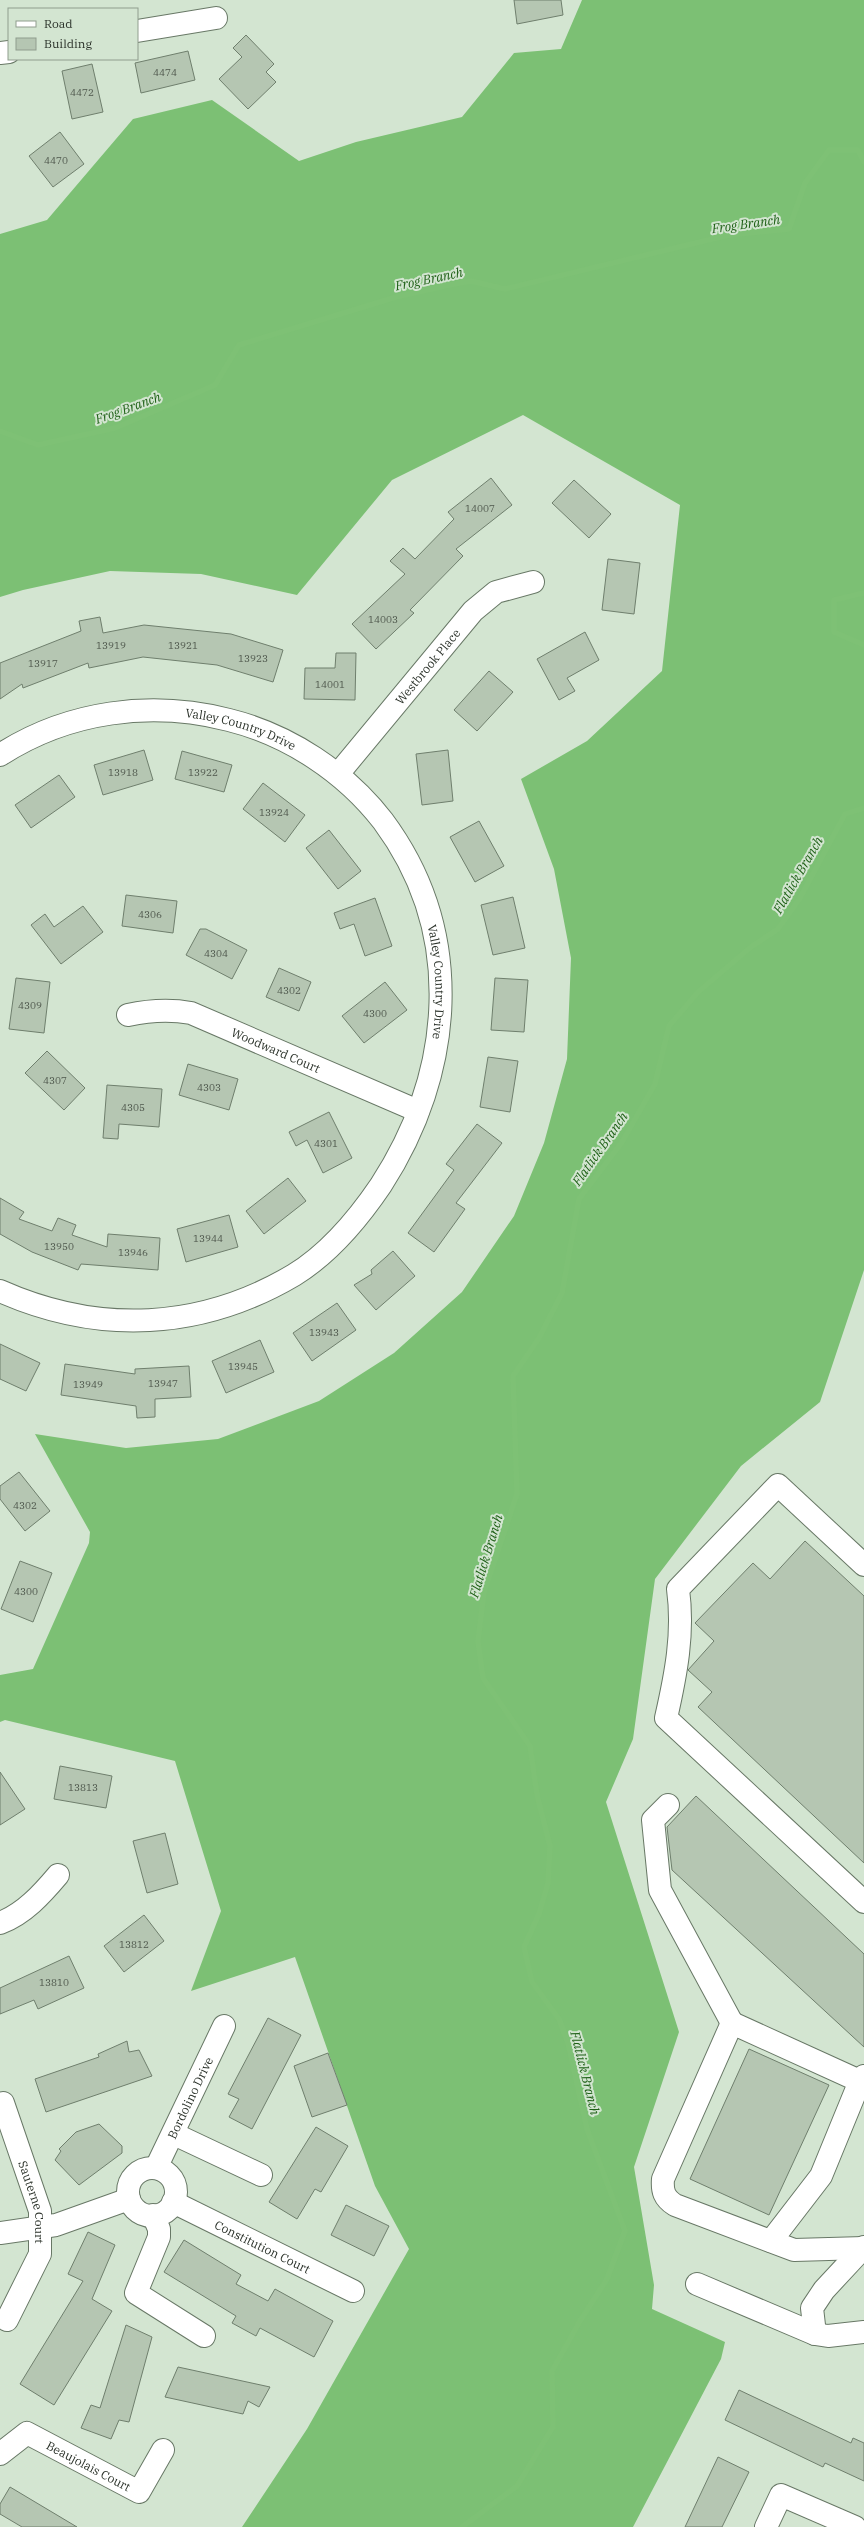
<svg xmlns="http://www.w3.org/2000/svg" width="864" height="2527" viewBox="0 0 864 2527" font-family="'IBM Plex Serif',serif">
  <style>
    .forest { fill: #7cc074 }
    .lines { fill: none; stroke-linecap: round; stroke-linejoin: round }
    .stream { stroke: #7ec175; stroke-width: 5.5 }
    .building { fill: #b5c6b2; stroke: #6f7f6d }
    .minor-casing { stroke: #687866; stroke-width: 24 }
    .minor { stroke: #fff; stroke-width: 22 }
    .labels { text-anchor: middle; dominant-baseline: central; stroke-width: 4; stroke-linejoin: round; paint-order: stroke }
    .number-label { font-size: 10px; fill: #4e574c }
    .street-label { font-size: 12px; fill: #2b322a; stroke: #d3e5d1 }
    .water-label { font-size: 13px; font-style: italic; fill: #1e6016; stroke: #d3e5d1 }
  </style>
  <rect width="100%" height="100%" fill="#d3e5d1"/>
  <path class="forest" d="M 582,0 L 864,0 L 864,1270 L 820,1402 L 741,1466 L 655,1579 L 633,1739 L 606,1802 L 679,2032 L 634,2167 L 654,2285 L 652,2309 L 725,2342 L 721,2359 L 633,2527 L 242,2527 L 307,2429 L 409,2249 L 375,2186 L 295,1957 L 191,1991 L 221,1911 L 175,1761 L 5,1720 L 0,1722 L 0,1675 L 33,1669 L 89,1543 L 90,1532 L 35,1434 L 126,1448 L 218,1439 L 319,1401 L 394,1353 L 462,1292 L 514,1216 L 544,1143 L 567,1059 L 571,958 L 554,869 L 521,779 L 587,741 L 662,671 L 680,505 L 523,415 L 392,480 L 297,595 L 201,574 L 110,571 L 23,590 L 0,597 L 0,234 L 47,220 L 133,119 L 212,100 L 299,161 L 356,142 L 462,117 L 514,53 L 561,49 Z"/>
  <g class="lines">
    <g class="stream">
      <path d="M 0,431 L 38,445 L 115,428 L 215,385 L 239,345 L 396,297 L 449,285 L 471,281 L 505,289 L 729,235 L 789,229 L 805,183 L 829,150 L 858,150 L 864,162"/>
      <path d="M 864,593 L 834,600 L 834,632 L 864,645"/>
      <path d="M 462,2527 L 517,2486 L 553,2427 L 552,2371 L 580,2321 L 607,2279 L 625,2231 L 587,2129 L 568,2043 L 559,2019 L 532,1982 L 524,1947 L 539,1914 L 548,1883 L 550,1846 L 537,1795 L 530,1746 L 483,1678 L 478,1641 L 484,1592 L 517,1494 L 513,1376 L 539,1338 L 562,1293 L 579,1199 L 622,1142 L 655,1084 L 669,1026 L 698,992 L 751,947 L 778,929 L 800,898 L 845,814 L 864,808"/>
    </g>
  </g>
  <g class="building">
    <path d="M 514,0 L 561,0 L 563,15 L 517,24 Z"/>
    <path d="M 246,35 L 274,64 L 266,72 L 276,82 L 248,109 L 219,79 L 242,57 L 233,48 Z"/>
    <path d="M 188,51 L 195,80 L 141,93 L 135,63 Z"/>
    <path d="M 92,64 L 103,112 L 72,119 L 62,71 Z"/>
    <path d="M 60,132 L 84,164 L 53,187 L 29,156 Z"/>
    <path d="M 491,478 L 512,505 L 456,549 L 463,556 L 410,610 L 414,613 L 376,649 L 352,624 L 405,574 L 390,561 L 403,548 L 415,559 L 454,519 L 448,512 Z"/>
    <path d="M 574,480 L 611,514 L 589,538 L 552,503 Z"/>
    <path d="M 608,559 L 640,563 L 634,614 L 602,610 Z"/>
    <path d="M 100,617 L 103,633 L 144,625 L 231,634 L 283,650 L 273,682 L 217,665 L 143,657 L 89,668 L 88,663 L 23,688 L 22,684 L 0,699 L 0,663 L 81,631 L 79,621 Z"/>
    <path d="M 585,632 L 599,660 L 567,678 L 575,691 L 559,700 L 537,659 Z"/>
    <path d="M 336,653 L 356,653 L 355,700 L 304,699 L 305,668 L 335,668 Z"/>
    <path d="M 489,671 L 513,692 L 477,731 L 454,710 Z"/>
    <path d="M 144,750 L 153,780 L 103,795 L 94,765 Z"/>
    <path d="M 448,750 L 453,801 L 422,805 L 416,754 Z"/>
    <path d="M 182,751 L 232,765 L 224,792 L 175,779 Z"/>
    <path d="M 59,775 L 75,797 L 31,828 L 15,805 Z"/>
    <path d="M 263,783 L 305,815 L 285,842 L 243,809 Z"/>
    <path d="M 479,821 L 504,866 L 475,882 L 450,837 Z"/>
    <path d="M 329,830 L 361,871 L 338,889 L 306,848 Z"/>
    <path d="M 126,895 L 177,901 L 173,933 L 122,926 Z"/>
    <path d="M 513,897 L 525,948 L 493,955 L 481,905 Z"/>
    <path d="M 375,898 L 392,946 L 365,956 L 354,924 L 340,929 L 334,913 Z"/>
    <path d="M 83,906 L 103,932 L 61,964 L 31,925 L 45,914 L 54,927 Z"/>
    <path d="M 200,929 L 206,929 L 247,950 L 232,979 L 186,955 Z"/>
    <path d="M 279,968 L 311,982 L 299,1011 L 266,997 Z"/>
    <path d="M 16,978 L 50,982 L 44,1033 L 9,1029 Z"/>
    <path d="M 495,978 L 528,980 L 524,1032 L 491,1030 Z"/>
    <path d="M 385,982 L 407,1010 L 364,1043 L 342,1016 Z"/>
    <path d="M 47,1051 L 85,1088 L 64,1110 L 25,1073 Z"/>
    <path d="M 488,1057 L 518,1061 L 510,1112 L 480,1107 Z"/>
    <path d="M 188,1064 L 238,1079 L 229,1110 L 179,1095 Z"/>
    <path d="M 107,1085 L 162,1089 L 159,1127 L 119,1124 L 118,1139 L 103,1138 Z"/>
    <path d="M 329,1112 L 352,1158 L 323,1173 L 307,1140 L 296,1146 L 289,1132 Z"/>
    <path d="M 477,1124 L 502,1143 L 456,1203 L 465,1209 L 434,1252 L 408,1233 L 454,1170 L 446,1164 Z"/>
    <path d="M 288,1178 L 306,1201 L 264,1234 L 246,1211 Z"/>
    <path d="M 0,1198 L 24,1212 L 19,1219 L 52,1231 L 58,1218 L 76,1225 L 72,1235 L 107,1247 L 108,1234 L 160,1238 L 158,1270 L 81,1264 L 78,1270 L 32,1252 L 0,1234 Z"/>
    <path d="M 229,1215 L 238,1247 L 186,1262 L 177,1229 Z"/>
    <path d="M 393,1251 L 415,1276 L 376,1310 L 354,1285 L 372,1274 L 371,1270 Z"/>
    <path d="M 337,1303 L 356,1330 L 312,1361 L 293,1333 Z"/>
    <path d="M 260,1340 L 274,1372 L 226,1393 L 212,1361 Z"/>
    <path d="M 0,1344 L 40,1363 L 26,1391 L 0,1379 Z"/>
    <path d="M 65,1364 L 135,1374 L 135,1369 L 189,1366 L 191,1397 L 155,1399 L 155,1417 L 137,1418 L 136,1406 L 61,1395 Z"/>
    <path d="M 19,1472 L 50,1511 L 25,1531 L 0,1499 L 0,1486 Z"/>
    <path d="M 805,1541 L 864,1596 L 864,1863 L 698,1707 L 712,1692 L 688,1670 L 714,1641 L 695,1623 L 753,1563 L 770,1579 Z"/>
    <path d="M 20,1561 L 52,1573 L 33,1622 L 1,1609 Z"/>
    <path d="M 60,1766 L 112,1776 L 106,1808 L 54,1799 Z"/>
    <path d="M 0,1772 L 25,1809 L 0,1825 Z"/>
    <path d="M 696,1796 L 864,1954 L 864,2047 L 672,1870 L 667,1827 Z"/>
    <path d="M 165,1833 L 178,1884 L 147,1893 L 133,1841 Z"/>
    <path d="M 144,1915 L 164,1941 L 124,1972 L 104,1946 Z"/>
    <path d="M 69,1956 L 84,1988 L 38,2009 L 34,2000 L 0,2014 L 0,1988 Z"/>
    <path d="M 268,2018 L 301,2035 L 252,2129 L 229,2117 L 239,2099 L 228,2094 Z"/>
    <path d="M 127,2041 L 129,2052 L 139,2050 L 152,2076 L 46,2112 L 35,2079 L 99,2057 L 98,2054 Z"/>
    <path d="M 749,2049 L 829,2085 L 769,2215 L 690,2179 Z"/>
    <path d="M 328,2053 L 347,2105 L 312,2117 L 294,2066 Z"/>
    <path d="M 99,2124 L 122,2146 L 122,2153 L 79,2185 L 55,2160 L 61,2151 L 59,2149 L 76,2132 Z"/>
    <path d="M 316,2127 L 348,2146 L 321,2192 L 315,2189 L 297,2219 L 269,2202 Z"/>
    <path d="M 346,2205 L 389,2226 L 374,2256 L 331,2235 Z"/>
    <path d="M 88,2232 L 115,2245 L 92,2299 L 112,2311 L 54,2405 L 20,2384 L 83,2281 L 68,2274 Z"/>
    <path d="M 184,2240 L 241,2275 L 236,2284 L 268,2301 L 275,2289 L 333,2321 L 314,2357 L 260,2328 L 256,2336 L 232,2323 L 236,2316 L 164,2272 Z"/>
    <path d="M 126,2325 L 152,2337 L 129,2422 L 119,2420 L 111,2439 L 81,2428 L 91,2405 L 100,2408 Z"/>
    <path d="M 178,2367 L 270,2387 L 259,2407 L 248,2401 L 243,2414 L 165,2397 Z"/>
    <path d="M 739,2390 L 851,2443 L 853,2438 L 864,2443 L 864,2481 L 825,2463 L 823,2467 L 725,2420 Z"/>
    <path d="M 718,2457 L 749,2472 L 722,2527 L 685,2527 Z"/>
    <path d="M 10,2487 L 77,2527 L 22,2527 L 0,2514 L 0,2504 Z"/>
  </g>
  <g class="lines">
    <defs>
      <g id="minor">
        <path d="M 137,31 L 216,18"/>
        <path d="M 0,53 L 9,52"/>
        <path id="s1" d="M 0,755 C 68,711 151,700 229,720 C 289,735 345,772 383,821 C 466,933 454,1072 381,1185 C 358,1219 330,1253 294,1275 C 201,1330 99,1335 0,1291"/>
        <path id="s2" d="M 338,774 L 473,611 L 496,592 L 533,582"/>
        <path id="s3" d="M 128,1015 C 151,1010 169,1009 191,1013 L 418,1111"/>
        <path d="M 864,1565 L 778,1485 L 678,1589 C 684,1633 676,1674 666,1718 L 864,1902"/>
        <path d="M 668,1805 L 653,1820 L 660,1890 L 732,2023"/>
        <path d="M 0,1923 C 24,1914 42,1894 58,1875"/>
        <path d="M 864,2083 L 732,2023 L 663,2179 C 662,2191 664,2198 675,2205 L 794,2250 L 864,2248"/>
        <path id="s4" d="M 3,2103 L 40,2211 L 40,2254 L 7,2320"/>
        <path d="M 174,2134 L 261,2175"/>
        <path id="s5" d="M 156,2168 L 224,2026"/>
        <circle cx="152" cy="2192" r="24"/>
        <path id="s6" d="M 173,2202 L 353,2291"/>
        <path d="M 153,2215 L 159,2229 L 159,2237 L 136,2293 L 204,2336"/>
        <path d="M 0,2233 L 56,2225 L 129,2199"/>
        <path d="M 771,2241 L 821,2176 L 860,2081 L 864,2076"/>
        <path d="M 697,2284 L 815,2334 L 828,2336 L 864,2332"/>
        <path d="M 815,2334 L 812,2308 L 824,2290 L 864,2247"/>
        <path id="s7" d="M 0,2454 L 27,2433 L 139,2492 L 163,2450"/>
        <path d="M 766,2527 L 781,2495 L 855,2527"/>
      </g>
    </defs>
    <use href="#minor" class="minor-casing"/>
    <use href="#minor" class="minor"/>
  </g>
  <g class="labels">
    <g class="number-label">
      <text x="165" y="72">4474</text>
      <text x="82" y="92">4472</text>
      <text x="56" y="160">4470</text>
      <text x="480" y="508">14007</text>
      <text x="383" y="619">14003</text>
      <text x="111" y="645">13919</text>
      <text x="183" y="645">13921</text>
      <text x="253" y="658">13923</text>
      <text x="43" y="663">13917</text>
      <text x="330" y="684">14001</text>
      <text x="123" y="772">13918</text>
      <text x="203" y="772">13922</text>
      <text x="274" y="812">13924</text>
      <text x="150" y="914">4306</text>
      <text x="216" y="953">4304</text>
      <text x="289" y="990">4302</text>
      <text x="30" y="1005">4309</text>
      <text x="375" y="1013">4300</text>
      <text x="55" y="1080">4307</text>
      <text x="209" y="1087">4303</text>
      <text x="133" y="1107">4305</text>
      <text x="326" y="1143">4301</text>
      <text x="208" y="1238">13944</text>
      <text x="59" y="1246">13950</text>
      <text x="133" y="1252">13946</text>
      <text x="324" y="1332">13943</text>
      <text x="243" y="1366">13945</text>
      <text x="163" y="1383">13947</text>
      <text x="88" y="1384">13949</text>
      <text x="25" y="1505">4302</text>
      <text x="26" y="1591">4300</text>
      <text x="83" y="1787">13813</text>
      <text x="134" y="1944">13812</text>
      <text x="54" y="1982">13810</text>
    </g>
    <g class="street-label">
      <text stroke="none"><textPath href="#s2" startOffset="140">Westbrook Place</textPath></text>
      <text stroke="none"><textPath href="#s1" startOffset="252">Valley Country Drive</textPath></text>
      <text stroke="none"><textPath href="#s1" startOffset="599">Valley Country Drive</textPath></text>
      <text stroke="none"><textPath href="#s3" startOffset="156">Woodward Court</textPath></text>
      <text stroke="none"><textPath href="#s5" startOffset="78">Bordolino Drive</textPath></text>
      <text stroke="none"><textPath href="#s4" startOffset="104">Sauterne Court</textPath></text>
      <text stroke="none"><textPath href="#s6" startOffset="100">Constitution Court</textPath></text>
      <text stroke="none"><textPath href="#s7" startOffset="104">Beaujolais Court</textPath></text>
    </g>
    <g class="water-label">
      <text transform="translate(746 224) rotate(-8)">Frog Branch</text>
      <text transform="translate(429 279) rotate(-12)">Frog Branch</text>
      <text transform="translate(128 408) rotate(-20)">Frog Branch</text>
      <text transform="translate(798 875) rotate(-60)">Flatlick Branch</text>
      <text transform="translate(600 1149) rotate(-55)">Flatlick Branch</text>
      <text transform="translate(486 1556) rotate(-73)">Flatlick Branch</text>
      <text transform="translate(585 2073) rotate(76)">Flatlick Branch</text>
    </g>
  </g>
  <rect x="8" y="8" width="130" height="52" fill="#d3e5d1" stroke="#909d8e"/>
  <rect x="16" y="21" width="20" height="6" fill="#ffffff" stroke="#909d8e"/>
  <text x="44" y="28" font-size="12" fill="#2b322a">Road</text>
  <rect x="16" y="38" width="20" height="12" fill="#b5c6b2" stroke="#909d8e"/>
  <text x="44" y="48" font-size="12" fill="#2b322a">Building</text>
</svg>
